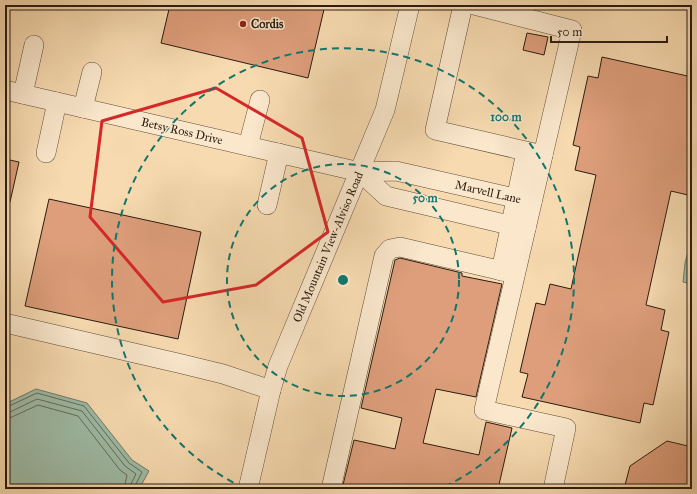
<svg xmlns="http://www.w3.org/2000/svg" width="697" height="494" viewBox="0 0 697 494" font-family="'IM FELL Great Primer',serif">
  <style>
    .water { fill: #9ebba6; stroke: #707b6a }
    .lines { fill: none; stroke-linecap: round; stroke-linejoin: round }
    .shore { stroke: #646c5b; stroke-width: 1 }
    .building { fill: #de9e7b; stroke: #2a1c10 }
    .minor-casing { stroke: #5d4c38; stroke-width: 20 }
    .minor { stroke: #fae7cc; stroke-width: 19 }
    .marked { fill: none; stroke: #d62828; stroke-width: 3; stroke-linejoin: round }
    .ring { fill: none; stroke: #0f766e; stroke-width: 2; stroke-dasharray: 7 5 }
    .poi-dot { fill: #8f2418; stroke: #fae7cc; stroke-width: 1.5 }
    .labels { text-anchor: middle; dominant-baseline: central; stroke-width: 3; stroke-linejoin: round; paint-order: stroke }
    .poi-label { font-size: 12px; font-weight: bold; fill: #2a1c10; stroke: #fae7cc; text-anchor: start }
    .street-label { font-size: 12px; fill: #2a1c10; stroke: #fae7cc }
    .centre { fill: #0f766e; stroke: #fae7cc; stroke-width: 2 }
    .ring-label { font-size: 12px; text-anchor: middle; font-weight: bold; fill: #0f766e; stroke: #fae7cc; stroke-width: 3; stroke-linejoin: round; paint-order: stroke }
  </style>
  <rect width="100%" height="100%" fill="#f7dab0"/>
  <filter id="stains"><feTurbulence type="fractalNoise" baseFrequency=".005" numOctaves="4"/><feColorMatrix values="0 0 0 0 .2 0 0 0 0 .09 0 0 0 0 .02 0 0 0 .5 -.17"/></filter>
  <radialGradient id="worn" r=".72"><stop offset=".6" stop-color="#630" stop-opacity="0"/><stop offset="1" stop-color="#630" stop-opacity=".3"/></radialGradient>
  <g class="water">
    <path d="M 692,236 L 692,280 L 687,283 L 683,282 L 685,263 Z"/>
    <path d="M 36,389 L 87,403 L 132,460 L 149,471 L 139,489 L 5,489 L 5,404 Z"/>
  </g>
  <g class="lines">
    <g class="shore">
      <path d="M 5,408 L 37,393 L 84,406 L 129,463 L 142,472 L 135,486 L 135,489"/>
      <path d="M 5,413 L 10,412 L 37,399 L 82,411 L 125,466 L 136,474 L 131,484 L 130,489"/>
      <path d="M 5,419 L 12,417 L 38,405 L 78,416 L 120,470 L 127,475 L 124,489"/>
    </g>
  </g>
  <g class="building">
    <path d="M 170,5 L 325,5 L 308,78 L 161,43 Z"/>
    <path d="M 527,33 L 548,37 L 544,55 L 523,50 Z"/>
    <path d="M 602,57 L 692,77 L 692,196 L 671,191 L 646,305 L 665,310 L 661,330 L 669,332 L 653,405 L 644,403 L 640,423 L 522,397 L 528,374 L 520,372 L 536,303 L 545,305 L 550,284 L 571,289 L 596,175 L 575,170 L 580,147 L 573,145 L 588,76 L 598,78 Z"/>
    <path d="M 5,159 L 19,162 L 10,202 L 5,201 Z"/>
    <path d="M 49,199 L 201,232 L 178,339 L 25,306 Z"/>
    <path d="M 400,258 L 462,273 L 462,276 L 502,284 L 476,397 L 436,389 L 423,443 L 479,455 L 486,422 L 512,428 L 498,489 L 342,489 L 354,440 L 395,449 L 402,418 L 361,408 L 395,260 Z"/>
    <path d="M 667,441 L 692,447 L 692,489 L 624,489 L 630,466 Z"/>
  </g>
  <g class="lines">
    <defs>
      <g id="minor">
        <path d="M 463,5 L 435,130 L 543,155"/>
        <path d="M 474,5 L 572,30 L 484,410 L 566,428 L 553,489"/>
        <path d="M 5,90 L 360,172 L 396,171 L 532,202"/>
        <path d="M 23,94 L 34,45"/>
        <path d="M 83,108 L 92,72"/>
        <path d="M 248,146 L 260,100"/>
        <path d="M 46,153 L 57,102"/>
        <path d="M 360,172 L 386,196 L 526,229"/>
        <path d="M 267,205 L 279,153"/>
        <path d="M 501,271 L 526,152"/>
        <path d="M 5,323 L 182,364 L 223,374 L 271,390"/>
        <path d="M 248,489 L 271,390 L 278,366 L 385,110 L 410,5"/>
        <path d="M 331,489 L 384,256 L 390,249 L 400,247 L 515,274"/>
      </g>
    </defs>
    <use href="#minor" class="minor-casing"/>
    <use href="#minor" class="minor"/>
  </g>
  <path class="marked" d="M 216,88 L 302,138 L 328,232 L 256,285 L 163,302 L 90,217 L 102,121 Z"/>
  <g class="ring">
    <circle cx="343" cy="280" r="116"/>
    <path d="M244 488A231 231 0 1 1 442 488"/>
  </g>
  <circle class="poi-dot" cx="243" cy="24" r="4"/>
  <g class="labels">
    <g class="poi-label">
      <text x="251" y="24">Cordis</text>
    </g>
    <g class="street-label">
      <text transform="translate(182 131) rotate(13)">Betsy Ross Drive</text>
      <text transform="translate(488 192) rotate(13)">Marvell Lane</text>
      <text transform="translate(328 247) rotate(-67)">Old Mountain View-Alviso Road</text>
    </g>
  </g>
  <circle cx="343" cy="280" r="6" class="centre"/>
  <g class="ring-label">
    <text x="506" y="121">100 m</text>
    <text x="425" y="202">50 m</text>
  </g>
  <rect width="697" height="494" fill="none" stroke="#f7dab0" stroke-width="20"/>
  <rect x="6" y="6" width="685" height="482" fill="none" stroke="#2a1c10" stroke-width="2"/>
  <rect x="10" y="10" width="677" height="474" fill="none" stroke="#2a1c10"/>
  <path d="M551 36v6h116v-6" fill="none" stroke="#2a1c10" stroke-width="2"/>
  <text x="557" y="36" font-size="12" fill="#2a1c10" stroke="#fae7cc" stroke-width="3" paint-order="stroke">50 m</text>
  <rect width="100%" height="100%" filter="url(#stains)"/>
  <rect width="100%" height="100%" fill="url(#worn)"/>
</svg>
